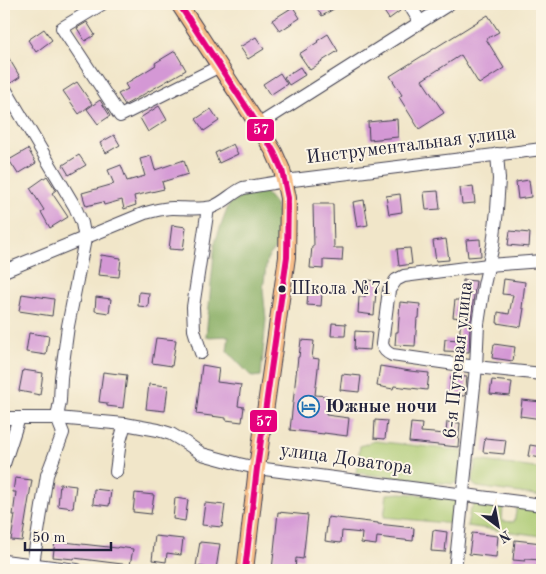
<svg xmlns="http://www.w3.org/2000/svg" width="546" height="574" viewBox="0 0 546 574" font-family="'Old Standard TT',serif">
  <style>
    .green { fill: #aac971; stroke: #667656 }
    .forest { fill: #87ad63; stroke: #54684f }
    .building { fill: #d498d5 }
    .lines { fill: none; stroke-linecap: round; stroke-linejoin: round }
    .minor-casing { stroke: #413f50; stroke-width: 14 }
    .major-casing { stroke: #413f50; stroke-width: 18 }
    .minor { stroke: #fff; stroke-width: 12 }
    .major { stroke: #f7bd88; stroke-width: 16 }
    .bus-1-casing { stroke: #fcf5e5; stroke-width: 10 }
    .bus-1 { stroke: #e5007d; stroke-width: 6 }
    .bus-dot { fill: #22223b; stroke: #fcf5e5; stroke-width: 2 }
    .labels { text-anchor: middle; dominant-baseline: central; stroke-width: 4; stroke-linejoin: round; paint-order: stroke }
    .bus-label { font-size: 18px; fill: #22223b; stroke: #fcf5e5; text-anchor: start }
    .street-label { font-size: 19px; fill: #22223b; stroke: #fcf5e5 }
    .poi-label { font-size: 19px; font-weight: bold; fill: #22223b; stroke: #fcf5e5; text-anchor: start }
    .line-badge { stroke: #fcf5e5; stroke-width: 2 }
    .badge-label { font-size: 14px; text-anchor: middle; font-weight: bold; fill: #fff }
  </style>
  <rect width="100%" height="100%" fill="#fcf5e5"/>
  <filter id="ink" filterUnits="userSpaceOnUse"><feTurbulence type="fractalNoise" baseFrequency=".02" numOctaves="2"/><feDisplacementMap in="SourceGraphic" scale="10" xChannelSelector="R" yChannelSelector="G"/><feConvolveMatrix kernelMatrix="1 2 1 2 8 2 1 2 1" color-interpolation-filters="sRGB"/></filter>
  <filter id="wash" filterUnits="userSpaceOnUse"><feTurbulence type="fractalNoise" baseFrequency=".0096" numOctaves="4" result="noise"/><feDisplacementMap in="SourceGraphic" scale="20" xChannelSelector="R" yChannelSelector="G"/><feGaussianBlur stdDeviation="1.12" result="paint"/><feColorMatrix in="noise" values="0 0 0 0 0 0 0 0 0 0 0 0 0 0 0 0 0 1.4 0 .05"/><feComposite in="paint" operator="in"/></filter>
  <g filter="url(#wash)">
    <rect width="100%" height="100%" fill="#f1e6c9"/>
    <g class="green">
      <path d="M 375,441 L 463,451 L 460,481 L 452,484 L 356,473 L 360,446 Z"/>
      <path d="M 476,460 L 542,469 L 542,496 L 477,487 L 472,483 Z"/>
      <path d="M 401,493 L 424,495 L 455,500 L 457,504 L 455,524 L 384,517 L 387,494 Z"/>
      <path d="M 475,503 L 503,506 L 502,521 L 514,522 L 517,507 L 542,510 L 542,536 L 467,526 L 470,510 Z"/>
    </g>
    <path class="forest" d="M 253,191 L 265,192 L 275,204 L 280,217 L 277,246 L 267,259 L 263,290 L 266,319 L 261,376 L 252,377 L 227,351 L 229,336 L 206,337 L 215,242 L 229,204 Z"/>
    <g id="blocks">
      <g class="building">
        <path d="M 314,4 L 342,4 L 322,16 Z"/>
        <path d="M 379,4 L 396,4 L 400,11 L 389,19 Z"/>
        <path d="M 293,7 L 300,18 L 280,31 L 272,20 Z"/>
        <path d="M 488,15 L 499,32 L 486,39 L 504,68 L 479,84 L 461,55 L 422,80 L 444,113 L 419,129 L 399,97 L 402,95 L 390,76 Z"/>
        <path d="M 87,22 L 95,35 L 85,41 L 77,28 Z"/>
        <path d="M 44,29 L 52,40 L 36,52 L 28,40 Z"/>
        <path d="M 328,34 L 338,51 L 319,63 L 319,64 L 310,70 L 299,54 L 318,42 L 317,41 Z"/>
        <path d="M 256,37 L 264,49 L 248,59 L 240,47 Z"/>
        <path d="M 4,50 L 20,77 L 11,83 L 7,80 L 4,74 Z"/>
        <path d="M 175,51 L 186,70 L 125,105 L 118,94 L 128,89 L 125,84 L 156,65 L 155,63 Z"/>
        <path d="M 300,67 L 305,75 L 289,85 L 284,77 Z"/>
        <path d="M 280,73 L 287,84 L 270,95 L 263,84 Z"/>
        <path d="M 77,82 L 92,104 L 79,114 L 63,91 Z"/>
        <path d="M 100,100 L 110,116 L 98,124 L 87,109 Z"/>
        <path d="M 159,106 L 167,120 L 148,132 L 140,118 Z"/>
        <path d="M 211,109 L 219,121 L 204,131 L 196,119 Z"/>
        <path d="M 397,119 L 398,137 L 369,140 L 368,122 Z"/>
        <path d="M 114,135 L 120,145 L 106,153 L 100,143 Z"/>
        <path d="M 233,144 L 238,154 L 219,163 L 215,153 Z"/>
        <path d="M 28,149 L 36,163 L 18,174 L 9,160 Z"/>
        <path d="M 79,155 L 86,165 L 69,175 L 63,165 Z"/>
        <path d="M 151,156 L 155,170 L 184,160 L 188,174 L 162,182 L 164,189 L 134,196 L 136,205 L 124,209 L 122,200 L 104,205 L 103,202 L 86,206 L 82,193 L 114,184 L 108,170 L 121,165 L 127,181 L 145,176 L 140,159 Z"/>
        <path d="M 47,176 L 56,190 L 52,193 L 68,217 L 50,228 L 41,212 L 44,210 L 30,188 Z"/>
        <path d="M 529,180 L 531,197 L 518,199 L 516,182 Z"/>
        <path d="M 473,186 L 475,203 L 462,204 L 460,188 Z"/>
        <path d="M 438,191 L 440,209 L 426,210 L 424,192 Z"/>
        <path d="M 400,194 L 402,212 L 389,214 L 386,196 Z"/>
        <path d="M 364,200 L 368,225 L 357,227 L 353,202 Z"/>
        <path d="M 313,204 L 333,204 L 334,248 L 343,248 L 342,261 L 323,260 L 323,269 L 310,268 L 312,246 L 314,246 Z"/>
        <path d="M 172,225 L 186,227 L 183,250 L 169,249 Z"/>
        <path d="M 510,231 L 530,233 L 529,247 L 508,245 Z"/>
        <path d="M 446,239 L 449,260 L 436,261 L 433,241 Z"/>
        <path d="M 480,239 L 481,256 L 468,257 L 466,240 Z"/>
        <path d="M 410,248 L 412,264 L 399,266 L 397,249 Z"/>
        <path d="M 101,255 L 121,258 L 119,277 L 98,275 Z"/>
        <path d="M 504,279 L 525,282 L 522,308 L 524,308 L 521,327 L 497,323 L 498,312 L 509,314 L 513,295 L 502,294 Z"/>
        <path d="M 366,280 L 379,281 L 378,292 L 376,292 L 374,315 L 358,313 L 359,297 L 365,297 Z"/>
        <path d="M 463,280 L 476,281 L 470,324 L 469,352 L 444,351 L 445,339 L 459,340 L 461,318 L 453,317 L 455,300 L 462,300 Z"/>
        <path d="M 139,292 L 149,293 L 148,307 L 138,306 Z"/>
        <path d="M 308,292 L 322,293 L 321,306 L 307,305 Z"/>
        <path d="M 22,294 L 54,299 L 52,316 L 19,311 Z"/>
        <path d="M 96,297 L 111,299 L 109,313 L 95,311 Z"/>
        <path d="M 400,302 L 420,304 L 419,318 L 417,318 L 415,346 L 395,345 L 396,332 L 398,332 Z"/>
        <path d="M 332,323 L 346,324 L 345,336 L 331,336 Z"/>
        <path d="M 355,331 L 372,332 L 370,350 L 354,349 Z"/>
        <path d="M 29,333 L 49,336 L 46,355 L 26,352 Z"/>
        <path d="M 156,338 L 176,340 L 172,366 L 152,363 Z"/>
        <path d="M 301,340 L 314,341 L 312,358 L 319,359 L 315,395 L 327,396 L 326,415 L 349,418 L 347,436 L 324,433 L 324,434 L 290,430 L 298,357 L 299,357 Z"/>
        <path d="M 494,344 L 515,347 L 513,361 L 492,358 Z"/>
        <path d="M 202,365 L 219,368 L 217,382 L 241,385 L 238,406 L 244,407 L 242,422 L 226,420 L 226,418 L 196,414 Z"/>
        <path d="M 380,366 L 410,371 L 429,373 L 427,390 L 394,386 L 393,389 L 377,386 Z"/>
        <path d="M 23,370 L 43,373 L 40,395 L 19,391 Z"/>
        <path d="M 103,372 L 127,375 L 123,408 L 107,406 L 107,403 L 99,402 Z"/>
        <path d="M 342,374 L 361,376 L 359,392 L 340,390 Z"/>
        <path d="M 451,376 L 467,377 L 465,396 L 449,395 Z"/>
        <path d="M 492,380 L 512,382 L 510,396 L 490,394 Z"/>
        <path d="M 149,384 L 168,386 L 165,411 L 146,409 Z"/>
        <path d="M 522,400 L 542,402 L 542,419 L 520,416 Z"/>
        <path d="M 375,420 L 387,421 L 385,439 L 374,438 Z"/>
        <path d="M 447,422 L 460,423 L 458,447 L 409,442 L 411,423 L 422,424 L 421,432 L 446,434 Z"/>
        <path d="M 485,438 L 506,440 L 504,454 L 483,452 Z"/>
        <path d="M 530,445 L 542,447 L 542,458 L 528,456 Z"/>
        <path d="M 15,478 L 32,480 L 22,541 L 11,540 L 15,515 L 13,515 L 16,492 L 13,492 Z"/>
        <path d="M 60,484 L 76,486 L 73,508 L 58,506 Z"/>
        <path d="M 94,489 L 111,491 L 109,506 L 93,504 Z"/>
        <path d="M 135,493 L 154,495 L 151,514 L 133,512 Z"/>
        <path d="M 175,498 L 188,500 L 185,521 L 173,519 Z"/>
        <path d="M 205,503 L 225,505 L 222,527 L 202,525 Z"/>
        <path d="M 278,512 L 308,515 L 303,559 L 296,558 L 295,570 L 272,570 Z"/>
        <path d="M 328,517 L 378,523 L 378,524 L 414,528 L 413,541 L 377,537 L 376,545 L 361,543 L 362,533 L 342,531 L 341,543 L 325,541 Z"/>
        <path d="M 433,530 L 447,532 L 445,552 L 431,551 Z"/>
        <path d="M 472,533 L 498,536 L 496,557 L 469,554 Z"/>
        <path d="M 155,536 L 183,539 L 181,555 L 167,553 L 166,562 L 152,560 Z"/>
        <path d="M 515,540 L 542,543 L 542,560 L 525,559 L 525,561 L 513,560 Z"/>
        <path d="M 55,541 L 117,548 L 118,547 L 133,549 L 130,565 L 74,558 L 74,559 L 53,557 Z"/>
        <path d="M 200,542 L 220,544 L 216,569 L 196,566 Z"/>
      </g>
    </g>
  </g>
  <g filter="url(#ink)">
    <use href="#blocks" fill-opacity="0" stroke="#413f50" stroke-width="1"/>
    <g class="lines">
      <defs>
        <g id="minor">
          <path d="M 102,4 L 62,28 L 120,116 L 220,66"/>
          <path d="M 409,4 L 420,22"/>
          <path d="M 4,87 L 75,207 L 82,223 L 85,239 L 68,326 L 61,378 L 60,401 L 57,418 L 63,433 L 47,475 L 32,570"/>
          <path d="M 258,125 L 449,4"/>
          <path d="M 542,261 L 488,265 L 404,276 L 396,280 L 389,290 L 382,344 C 384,350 386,352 392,355 L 476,367 L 542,374"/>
          <path d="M 4,271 L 145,213 C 154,211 163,208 173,208 C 186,208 199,210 212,207 C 224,203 232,193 243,188 L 285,181 L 542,149"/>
          <path d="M 201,353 L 194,330 L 193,307 L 208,208"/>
          <path d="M 4,418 L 57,418 L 125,424 L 158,430 L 171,434 L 186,443 L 202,454 L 239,464 L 257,468 L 542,505"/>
          <path d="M 4,464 L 19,418"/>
          <path d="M 116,472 L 120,441 L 125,424"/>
          <path d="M 4,561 L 77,570"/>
          <path d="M 455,570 L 476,367 L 478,324 L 484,285 L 493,245 L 497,210 L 499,179 L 497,154"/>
        </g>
        <path id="major" d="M 179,4 L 258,125 L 274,152 L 282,170 L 288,198 L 287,257 L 257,468 L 245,570"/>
      </defs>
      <use href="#minor" class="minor-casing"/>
      <use href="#major" class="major-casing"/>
      <use href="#minor" class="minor"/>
      <use href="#major" class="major"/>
      <defs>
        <path id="bus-1" d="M 179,4 L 258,125 L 274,152 L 282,170 L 288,198 L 287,257 L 257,468 L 245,570"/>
      </defs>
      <use href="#bus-1" class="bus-1-casing"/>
      <use href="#bus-1" class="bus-1"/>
    </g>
  </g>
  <defs>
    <symbol id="hotel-ring" viewBox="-11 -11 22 22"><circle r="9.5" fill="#fcf5e5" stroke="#1f6fb2" stroke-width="1.5"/><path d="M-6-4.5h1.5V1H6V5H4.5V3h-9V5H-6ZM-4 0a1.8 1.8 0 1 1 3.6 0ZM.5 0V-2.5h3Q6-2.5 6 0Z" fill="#1f6fb2"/></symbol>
  </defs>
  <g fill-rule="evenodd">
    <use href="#hotel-ring" x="296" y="394" width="25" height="25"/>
  </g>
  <circle class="bus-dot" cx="282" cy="289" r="4.5"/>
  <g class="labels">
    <g class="bus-label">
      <text x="291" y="289">Школа №71</text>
    </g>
    <g class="street-label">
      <text transform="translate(411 146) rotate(-7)">Инструментальная улица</text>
      <text transform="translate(459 360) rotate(-84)">6-я Путевая улица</text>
      <text transform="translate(346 460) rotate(8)">улица Доватора</text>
    </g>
    <g class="poi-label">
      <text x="325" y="407">Южные ночи</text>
    </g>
  </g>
  <g class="line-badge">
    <rect x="246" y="118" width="29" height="24" rx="5" fill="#e5007d"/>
    <rect x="249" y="409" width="29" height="24" rx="5" fill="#e5007d"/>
  </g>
  <g class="badge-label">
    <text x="261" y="134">57</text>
    <text x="264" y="426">57</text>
  </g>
  <rect width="546" height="574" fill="none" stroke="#fcf5e5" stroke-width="20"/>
  <g transform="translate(498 526) rotate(148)" stroke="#fcf5e5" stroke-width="4" paint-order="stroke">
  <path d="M0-4L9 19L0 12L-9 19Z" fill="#22223b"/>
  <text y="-8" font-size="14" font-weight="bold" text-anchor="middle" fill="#22223b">N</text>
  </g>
  <path d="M25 542v8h86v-8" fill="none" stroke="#22223b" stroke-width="2.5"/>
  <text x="32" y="542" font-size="15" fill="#22223b" stroke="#fcf5e5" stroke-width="4" paint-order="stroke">50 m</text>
</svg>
